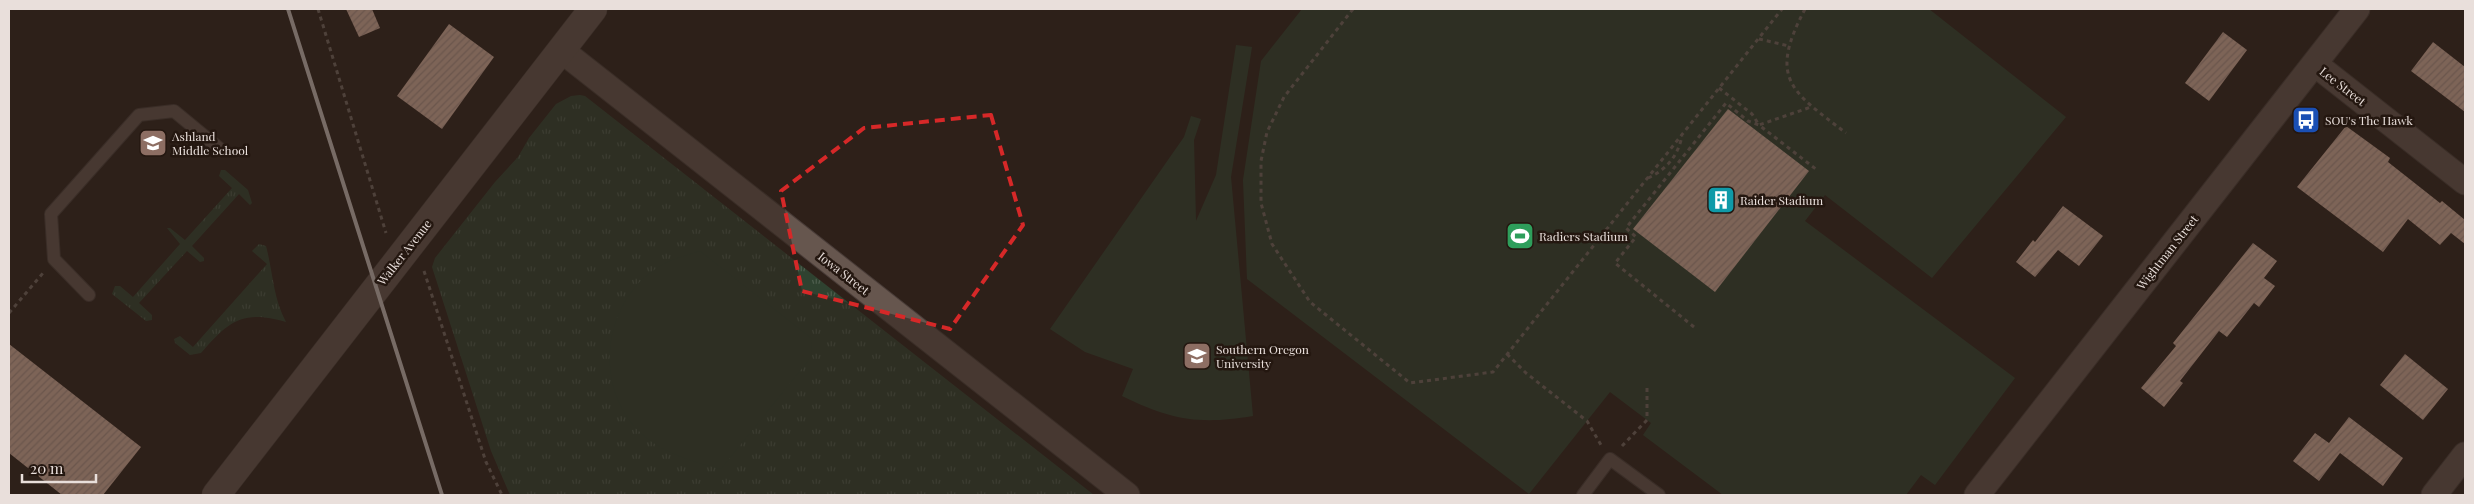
<svg xmlns="http://www.w3.org/2000/svg" width="2474" height="504" viewBox="0 0 2474 504" font-family="'Playfair Display',serif">
  <style>
    .grass { fill: url(#grass-tufts) }
    .pitch { fill: #2f4230 }
    .building { fill: url(#building-hatch) }
    .lines { fill: none; stroke-linecap: round; stroke-linejoin: round }
    .service-casing { stroke: #493c38; stroke-width: 14 }
    .minor-casing { stroke: #493c38; stroke-width: 27 }
    .tertiary-casing { stroke: #493c38; stroke-width: 29 }
    .path { stroke: #756963; stroke-width: 3; stroke-dasharray: 4 4; stroke-linecap: butt }
    .service { stroke: #66564e; stroke-width: 12 }
    .minor { stroke: #66564e; stroke-width: 25 }
    .tertiary { stroke: #66564e; stroke-width: 28 }
    .rail { stroke: #d0c5c1; stroke-width: 4 }
    .marked { fill: none; stroke: #d62828; stroke-width: 4; stroke-dasharray: 10 6; stroke-linejoin: round }
    .labels { text-anchor: middle; dominant-baseline: central; stroke-width: 5; stroke-linejoin: round; paint-order: stroke }
    .street-label { font-size: 12px; fill: #e9dfdb; stroke: #241710 }
    .poi-label { font-size: 12px; fill: #e9dfdb; stroke: #241710; text-anchor: start }
  </style>
  <defs>
    <pattern id="grass-tufts" width="24" height="20" patternUnits="userSpaceOnUse" patternTransform="scale(1.25)"><rect width="24" height="20" fill="#2f4230"/><path d="M3 7l-1-3M5 7V3M7 7l1-3M15 17l-1-3M17 17v-4M19 17l1-3" fill="none" stroke="#4d5d4d"/></pattern>
    <pattern id="building-hatch" width="6" height="6" patternUnits="userSpaceOnUse" patternTransform="scale(1.25)"><rect width="6" height="6" fill="#ddb5a3"/><path d="M-1 1l2-2M0 6l6-6M5 7l2-2" fill="none" stroke="#b7988b"/></pattern>
  </defs>
  <rect width="100%" height="100%" fill="#2e2019"/>
  <g class="grass">
    <path d="M 580,95 L 585,96 L 1094,495 L 510,495 L 491,451 L 432,267 L 435,258 L 495,182 L 518,157 L 529,138 L 556,104 L 571,96 Z"/>
    <path d="M 221,170 L 225,170 L 248,190 L 252,203 L 250,205 L 239,194 L 192,246 L 204,258 L 204,261 L 200,262 L 187,251 L 139,303 L 152,315 L 152,320 L 146,321 L 112,294 L 115,286 L 120,286 L 133,297 L 180,244 L 167,228 L 170,228 L 185,240 L 232,188 L 219,176 Z"/>
    <path d="M 259,244 L 266,246 C 273,272 273,298 286,322 C 242,309 228,322 201,353 L 190,355 L 175,343 L 174,339 L 180,336 L 193,347 L 267,264 L 252,251 Z"/>
  </g>
  <g class="pitch">
    <path d="M 1302,9 L 1929,9 L 2066,117 L 1932,278 L 1825,195 L 1805,221 L 2015,378 L 1935,485 L 1921,475 L 1906,495 L 1723,495 L 1643,435 L 1651,423 L 1610,392 L 1529,494 L 1247,279 L 1243,180 L 1261,61 Z"/>
    <path d="M 1236,45 L 1252,47 L 1231,177 L 1253,416 C 1199,425 1171,420 1122,396 L 1133,369 L 1085,352 L 1050,329 L 1184,137 L 1191,116 L 1201,119 L 1194,140 L 1196,221 L 1216,175 Z"/>
    <path d="M 700,251 L 811,338 L 812,356 L 721,469 C 693,462 663,453 642,434 C 593,390 602,306 654,270 C 667,260 684,256 700,251 Z"/>
  </g>
  <g class="building">
    <path d="M 346,9 L 372,9 L 380,28 L 359,37 Z"/>
    <path d="M 449,24 L 494,57 L 442,129 L 397,96 Z"/>
    <path d="M 2223,32 L 2247,50 L 2209,101 L 2185,83 Z"/>
    <path d="M 2433,42 L 2465,67 L 2465,112 L 2411,71 Z"/>
    <path d="M 1728,109 L 1809,171 L 1715,292 L 1633,229 Z"/>
    <path d="M 2346,126 L 2390,158 L 2388,162 L 2440,203 L 2442,201 L 2465,220 L 2465,244 L 2451,233 L 2440,245 L 2408,219 L 2383,252 L 2297,187 Z"/>
    <path d="M 2063,206 L 2103,236 L 2079,266 L 2058,250 L 2035,277 L 2016,262 L 2033,240 L 2035,242 Z"/>
    <path d="M 2253,243 L 2277,261 L 2264,278 L 2275,286 L 2259,307 L 2254,303 L 2227,337 L 2219,331 L 2180,381 L 2183,383 L 2164,407 L 2141,388 L 2176,346 L 2173,343 Z"/>
    <path d="M 9,344 L 141,447 L 103,495 L 62,495 L 9,453 Z"/>
    <path d="M 2405,354 L 2448,389 L 2423,420 L 2380,385 Z"/>
    <path d="M 2349,417 L 2403,458 L 2383,486 L 2340,453 L 2319,481 L 2293,461 L 2315,433 L 2329,443 Z"/>
  </g>
  <g class="lines">
    <defs>
      <g id="service">
        <path d="M 89,295 L 54,259 L 51,214 L 139,115 L 174,111 L 220,149"/>
        <path d="M 1583,495 L 1610,459 L 1659,495"/>
      </g>
      <g id="minor">
        <path d="M 561,50 L 1127,495"/>
        <path d="M 2315,64 L 2465,182"/>
        <path d="M 1977,495 L 2357,9"/>
        <path d="M 2434,495 L 2465,455"/>
      </g>
      <path id="tertiary" d="M 216,495 L 593,9"/>
    </defs>
    <use href="#service" class="service-casing"/>
    <use href="#minor" class="minor-casing"/>
    <use href="#tertiary" class="tertiary-casing"/>
    <g class="path">
      <path d="M 318,9 L 386,233"/>
      <path d="M 1353,9 L 1284,97 L 1267,132 L 1261,161 L 1261,203 L 1272,244 L 1310,302 L 1410,383 L 1493,372 L 1782,9"/>
      <path d="M 1805,9 C 1768,79 1791,91 1846,133"/>
      <path d="M 1759,39 L 1789,46"/>
      <path d="M 1719,88 L 1752,114 L 1759,125 L 1811,107"/>
      <path d="M 1648,178 C 1666,170 1678,156 1682,136"/>
      <path d="M 424,271 L 486,462 L 502,495"/>
      <path d="M 9,313 L 43,273"/>
      <path d="M 1694,327 L 1615,263 L 1636,237 L 1626,228 L 1726,103 L 1748,121 L 1759,125 L 1817,170"/>
      <path d="M 1507,354 L 1526,373 L 1587,421 L 1601,445"/>
      <path d="M 1622,446 L 1647,420 L 1647,388"/>
    </g>
    <use href="#service" class="service"/>
    <use href="#minor" class="minor"/>
    <use href="#tertiary" class="tertiary"/>
    <path class="rail" d="M 288,9 L 442,495"/>
  </g>
  <path d="M0 0H2474V504H0ZM 991,115 L 1023,225 L 950,329 L 802,291 L 781,191 L 864,128 Z" fill="#2e2019" fill-opacity=".55" fill-rule="evenodd"/>
  <path class="marked" d="M 991,115 L 1023,225 L 950,329 L 802,291 L 781,191 L 864,128 Z"/>
  <defs>
    <symbol id="bus-square" viewBox="-11 -11 22 22"><rect x="-9" y="-9" width="18" height="18" rx="4" fill="#1a4fb4" stroke="#241710"/><path d="M-5-6H5V4H4V6H2V4H-2V6H-4V4H-5ZM-3.5-4V0h7V-4ZM-3.5 1.2v1.5H-2V1.2ZM2 1.2v1.5H3.5V1.2Z" fill="#fff"/></symbol>
    <symbol id="school-square" viewBox="-11 -11 22 22"><rect x="-9" y="-9" width="18" height="18" rx="4" fill="#8d6e63" stroke="#241710"/><path d="M0-5L7-2L0 1L-7-2ZM-4 1L0 2.5L4 1V4Q0 6-4 4Z" fill="#fff"/></symbol>
    <symbol id="building-square" viewBox="-11 -11 22 22"><rect x="-9" y="-9" width="18" height="18" rx="4" fill="#0f9aa8" stroke="#241710"/><path d="M-4-6H4V6H1V3H-1V6H-4ZM-2.5-4.3h1.7v1.8h-1.7ZM.8-4.3h1.7v1.8H.8ZM-2.5-1h1.7V.8h-1.7ZM.8-1h1.7V.8H.8Z" fill="#fff"/></symbol>
    <symbol id="stadium-square" viewBox="-11 -11 22 22"><rect x="-9" y="-9" width="18" height="18" rx="4" fill="#2e9e5b" stroke="#241710"/><path d="M0-5a6.5 5 0 1 0 0 10a6.5 5 0 1 0 0-10ZM-3.5-1.8h7v3.6h-7Z" fill="#fff"/></symbol>
    <symbol id="university-square" viewBox="-11 -11 22 22"><rect x="-9" y="-9" width="18" height="18" rx="4" fill="#8d6e63" stroke="#241710"/><path d="M0-5L7-2L0 1L-7-2ZM-4 1L0 2.5L4 1V4Q0 6-4 4Z" fill="#fff"/></symbol>
  </defs>
  <g fill-rule="evenodd">
    <use href="#bus-square" x="2290" y="104" width="32" height="32"/>
    <use href="#school-square" x="137" y="127" width="32" height="32"/>
    <use href="#building-square" x="1705" y="184" width="32" height="32"/>
    <use href="#stadium-square" x="1504" y="220" width="32" height="32"/>
    <use href="#university-square" x="1181" y="340" width="32" height="32"/>
  </g>
  <g class="labels">
    <g class="street-label">
      <text transform="translate(2343 86) rotate(38)">Lee Street</text>
      <text transform="translate(404 252) rotate(-52)">Walker Avenue</text>
      <text transform="translate(2167 252) rotate(-52)">Wightman Street</text>
      <text transform="translate(844 273) rotate(38)">Iowa Street</text>
    </g>
    <g class="poi-label">
      <text x="2325" y="120">SOU's The Hawk</text>
      <text x="172" y="136">Ashland<tspan x="172" dy="14">Middle School</tspan></text>
      <text x="1740" y="200">Raider Stadium</text>
      <text x="1539" y="236">Radiers Stadium</text>
      <text x="1216" y="349">Southern Oregon<tspan x="1216" dy="14">University</tspan></text>
    </g>
  </g>
  <rect width="2474" height="504" fill="none" stroke="#e9dfdb" stroke-width="20"/>
  <path d="M22 474v8h74v-8" fill="none" stroke="#e9dfdb" stroke-width="2.5"/>
  <text x="30" y="474" font-size="15" fill="#e9dfdb" stroke="#241710" stroke-width="4" paint-order="stroke">20 m</text>
</svg>
